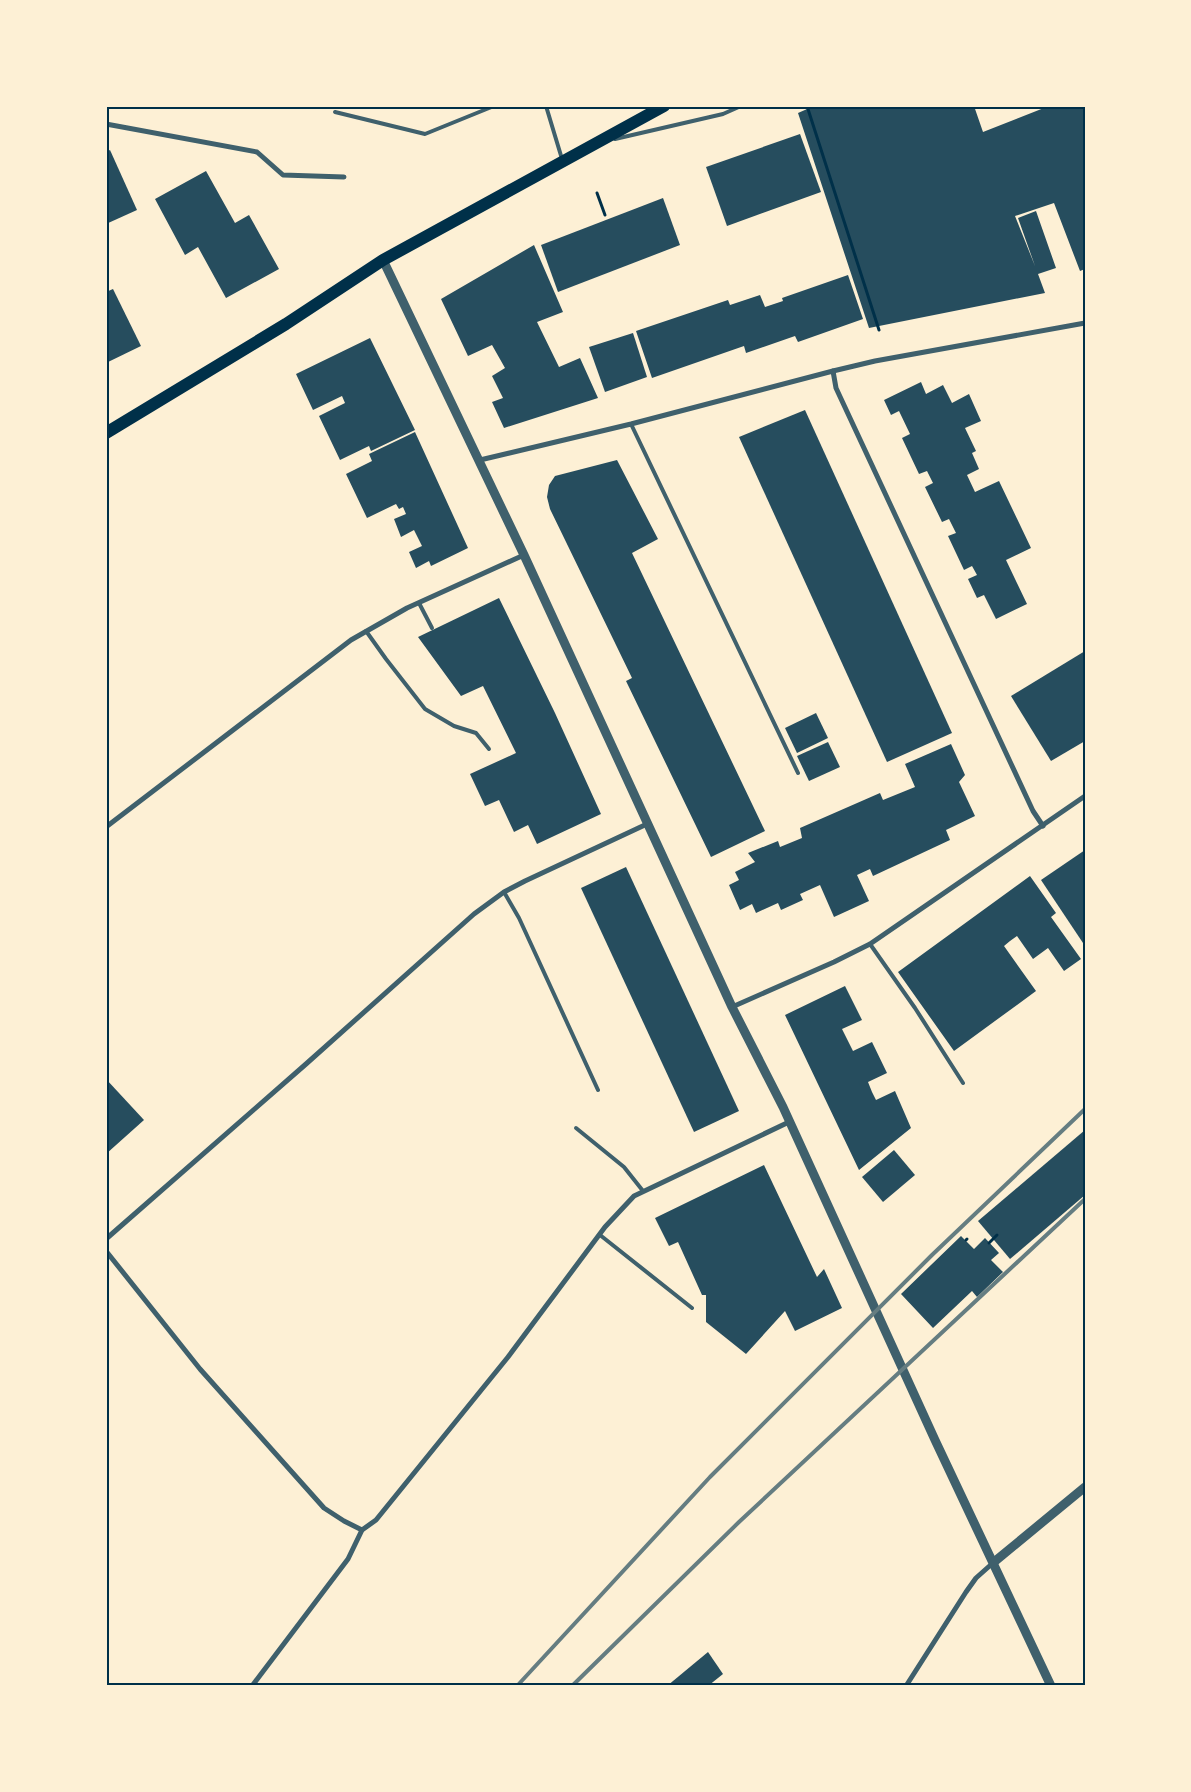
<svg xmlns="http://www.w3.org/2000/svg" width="1191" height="1792" viewBox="0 0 1191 1792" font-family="Roboto,sans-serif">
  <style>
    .building { fill: #264d5e }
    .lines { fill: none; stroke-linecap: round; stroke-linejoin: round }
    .path { stroke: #003049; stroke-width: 3 }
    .service { stroke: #3f606c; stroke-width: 4 }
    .minor { stroke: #3f606c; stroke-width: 5 }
    .tertiary { stroke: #3f606c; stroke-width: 9 }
    .primary { stroke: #003049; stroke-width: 12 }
    .rail { stroke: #657d81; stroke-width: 4 }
    .neatline { fill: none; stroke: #003049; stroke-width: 2 }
  </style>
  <rect width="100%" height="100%" fill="#fdf0d5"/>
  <g class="building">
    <path d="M 814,106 L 974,106 L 983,132 L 1049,106 L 1085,106 L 1085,269 L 1080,271 L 1054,203 L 1015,216 L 1035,266 L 1018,218 L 1036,211 L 1056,268 L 1038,274 L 1045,293 L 869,328 L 798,113 Z"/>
    <path d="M 800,134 L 821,192 L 727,226 L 706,167 Z"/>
    <path d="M 110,150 L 137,210 L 106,224 L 106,152 Z"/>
    <path d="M 206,171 L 235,223 L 249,215 L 279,269 L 226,298 L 198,247 L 185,255 L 155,199 Z"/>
    <path d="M 663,198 L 680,245 L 558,292 L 541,245 Z"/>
    <path d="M 534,245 L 563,312 L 537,322 L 559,367 L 580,358 L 598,398 L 504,428 L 492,402 L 503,398 L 492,376 L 505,368 L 492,345 L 468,356 L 441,299 Z"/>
    <path d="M 848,275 L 863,319 L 798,342 L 795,336 L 746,353 L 744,346 L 652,378 L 636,331 L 728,300 L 730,305 L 760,295 L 765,307 L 783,301 L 782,298 Z"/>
    <path d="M 113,289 L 141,346 L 106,363 L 106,292 Z"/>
    <path d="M 633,333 L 647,377 L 605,392 L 589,347 Z"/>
    <path d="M 370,338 L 415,430 L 371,451 L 369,446 L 340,460 L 319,416 L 345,403 L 342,396 L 313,410 L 296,374 Z"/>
    <path d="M 921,382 L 926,394 L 943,385 L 952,403 L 969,394 L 981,421 L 965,428 L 976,451 L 972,453 L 979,469 L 967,475 L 975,492 L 999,481 L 1031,548 L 1006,560 L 1027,604 L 996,619 L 984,595 L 977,598 L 968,579 L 977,575 L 972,566 L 964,570 L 948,536 L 956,533 L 949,519 L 942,522 L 925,487 L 933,483 L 927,471 L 919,474 L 902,438 L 910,434 L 899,411 L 891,415 L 884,400 Z"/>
    <path d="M 805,410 L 952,733 L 887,762 L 739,437 Z"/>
    <path d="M 415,432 L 468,548 L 431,566 L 429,561 L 416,568 L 409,552 L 422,546 L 414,530 L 401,537 L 394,519 L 406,514 L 403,507 L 399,509 L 396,504 L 367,518 L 346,474 L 372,461 L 369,454 Z"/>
    <path d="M 617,460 L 658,539 L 632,553 L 765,831 L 711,857 L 626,681 L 632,678 L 550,509 L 547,497 L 549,485 L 555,476 Z"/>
    <path d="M 499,598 L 555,713 L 601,814 L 537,844 L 528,825 L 514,832 L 499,800 L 485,806 L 470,774 L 516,753 L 483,686 L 461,696 L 418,637 Z"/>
    <path d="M 1085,651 L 1085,741 L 1051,761 L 1011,696 Z"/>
    <path d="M 816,713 L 828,738 L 797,753 L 785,728 Z"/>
    <path d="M 828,742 L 840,767 L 809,781 L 797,756 Z"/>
    <path d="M 951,744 L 965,775 L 959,782 L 975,816 L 946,830 L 950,840 L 873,876 L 870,869 L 857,875 L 869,901 L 834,917 L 820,885 L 800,894 L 803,900 L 781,910 L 778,903 L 756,913 L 752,904 L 740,910 L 729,885 L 739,880 L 735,872 L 755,862 L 748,853 L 778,841 L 780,847 L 802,838 L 800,828 L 880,793 L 883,800 L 915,787 L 905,764 Z"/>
    <path d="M 1085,850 L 1085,946 L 1041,880 Z"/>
    <path d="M 626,867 L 739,1111 L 694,1132 L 581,888 Z"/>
    <path d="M 1030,876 L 1056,913 L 1051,917 L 1081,959 L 1064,971 L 1048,948 L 1033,959 L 1017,936 L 1010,941 L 1004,946 L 1036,991 L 954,1051 L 898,972 Z"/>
    <path d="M 845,986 L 862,1020 L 842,1029 L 853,1051 L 872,1042 L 887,1073 L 868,1082 L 872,1092 L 876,1100 L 895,1091 L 911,1128 L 859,1170 L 785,1015 Z"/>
    <path d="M 106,1079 L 144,1120 L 106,1154 Z"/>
    <path d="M 1085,1130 L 1085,1195 L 1010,1259 L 978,1221 Z"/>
    <path d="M 894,1150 L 915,1175 L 883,1202 L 862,1177 Z"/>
    <path d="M 764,1165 L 817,1277 L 824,1269 L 842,1308 L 795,1331 L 785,1311 L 746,1354 L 706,1322 L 706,1295 L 702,1295 L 678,1242 L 669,1246 L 655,1218 Z"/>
    <path d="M 961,1236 L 974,1249 L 985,1238 L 999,1253 L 991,1260 L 1003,1272 L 977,1297 L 972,1291 L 933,1328 L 901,1294 Z"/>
    <path d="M 708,1652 L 723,1674 L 708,1686 L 667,1686 Z"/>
  </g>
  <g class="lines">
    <g class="path">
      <path d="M 807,106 L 879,330"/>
      <path d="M 597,193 L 605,215"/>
      <path d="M 966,1240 L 967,1239"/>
      <path d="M 989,1243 L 997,1235"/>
    </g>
    <g class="service">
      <path d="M 546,106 L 562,159"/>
      <path d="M 335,112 L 425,134 L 494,106"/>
      <path d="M 615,139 L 723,114 L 741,106"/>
      <path d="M 631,424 L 798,773"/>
      <path d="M 419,603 L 432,628"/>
      <path d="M 366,631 L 386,659 L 425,709 L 454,726 L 476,733 L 489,749"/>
      <path d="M 504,892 L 519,918 L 598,1090"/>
      <path d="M 870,944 L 915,1008 L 963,1083"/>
      <path d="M 576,1128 L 624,1167 L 643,1191"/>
      <path d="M 600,1235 L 692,1308"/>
    </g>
    <g class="minor">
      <path d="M 106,124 L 257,152 L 283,175 L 344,177"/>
      <path d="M 833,371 L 836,388 L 1033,811 L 1043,826"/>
      <path d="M 480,460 L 631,424 L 833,371 L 875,361 L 1085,323"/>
      <path d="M 106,827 L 351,640 L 407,608 L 524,555"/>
      <path d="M 732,1007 L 834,962 L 870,944 L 1085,796"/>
      <path d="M 106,1239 L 306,1064 L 474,914 L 504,892 L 525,881 L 647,824"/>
      <path d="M 106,1251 L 200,1369 L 324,1508 L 344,1521 L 362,1530"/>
      <path d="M 252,1686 L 348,1559 L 362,1530 L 376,1520 L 508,1357 L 605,1227 L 634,1196 L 789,1122"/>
      <path d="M 906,1686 L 966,1592 L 976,1578 L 994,1562"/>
    </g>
    <g class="tertiary">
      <path d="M 383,260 L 524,555 L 732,1007 L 783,1107 L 935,1440 L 1051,1686"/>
      <path d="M 994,1562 L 1085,1487"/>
    </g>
    <path class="primary" d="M 106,433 L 286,324 L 383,260 L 664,106"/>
    <g class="rail">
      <path d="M 517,1686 L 710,1477 L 932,1255 L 1085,1109"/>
      <path d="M 572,1686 L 739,1522 L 1085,1199"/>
    </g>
  </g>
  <rect width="1191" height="1792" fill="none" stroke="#fdf0d5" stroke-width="215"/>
  <rect x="108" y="108" width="976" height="1576" class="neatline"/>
</svg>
